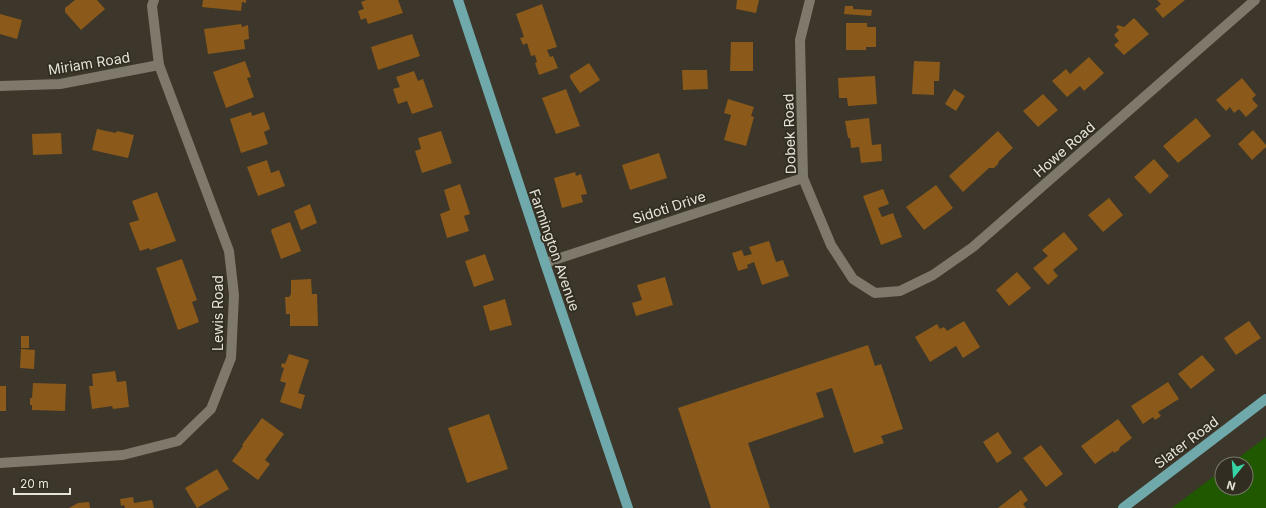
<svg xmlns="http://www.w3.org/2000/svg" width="1266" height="508" viewBox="0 0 1266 508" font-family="Inter,sans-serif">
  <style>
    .green { fill: #205800 }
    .building { fill: #8b5919 }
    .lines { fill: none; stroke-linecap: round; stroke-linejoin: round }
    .minor { stroke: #7e796a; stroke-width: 10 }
    .major { stroke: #70a9ab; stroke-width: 10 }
    .labels { text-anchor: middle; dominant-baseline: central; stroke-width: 3.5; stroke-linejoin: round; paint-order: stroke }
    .street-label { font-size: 14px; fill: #e6e3db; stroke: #312d20 }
  </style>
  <rect width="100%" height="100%" fill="#3c372a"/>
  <path class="green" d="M 1266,437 L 1266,508 L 1172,508 L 1222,470 L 1222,488 L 1246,488 L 1246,464 L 1230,464 Z"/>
  <g class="building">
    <path d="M 75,0 L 97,0 L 105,9 L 81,30 L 65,12 L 65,8 Z"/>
    <path d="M 203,0 L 246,0 L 246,3 L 242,2 L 241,11 L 202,7 Z"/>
    <path d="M 366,0 L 398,0 L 403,13 L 368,24 L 366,18 L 361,20 L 358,11 L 364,9 L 361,2 Z"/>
    <path d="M 737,0 L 759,0 L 756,13 L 736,9 Z"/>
    <path d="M 1157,0 L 1185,0 L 1163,18 L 1155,9 L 1161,4 Z"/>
    <path d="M 542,4 L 557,47 L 547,50 L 550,57 L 553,56 L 558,68 L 539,75 L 535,63 L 537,62 L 535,55 L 531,56 L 527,43 L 523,45 L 520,38 L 524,37 L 516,14 Z"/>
    <path d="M 845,6 L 853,6 L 853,9 L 872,10 L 871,16 L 844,14 Z"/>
    <path d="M 0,14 L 22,20 L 17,39 L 0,34 Z"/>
    <path d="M 1134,18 L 1149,34 L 1124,55 L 1114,45 L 1119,41 L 1114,35 L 1119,30 L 1116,27 L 1118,25 L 1124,27 Z"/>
    <path d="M 846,23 L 867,23 L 867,27 L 876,27 L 876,47 L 866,47 L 866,50 L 846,50 Z"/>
    <path d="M 241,24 L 242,27 L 248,25 L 249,39 L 244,40 L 245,49 L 208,54 L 204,29 Z"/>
    <path d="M 412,34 L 420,56 L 378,70 L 371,47 Z"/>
    <path d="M 731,42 L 753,42 L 753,71 L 730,71 Z"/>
    <path d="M 1089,57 L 1104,73 L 1084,91 L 1080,86 L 1067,97 L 1052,81 L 1066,69 L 1070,74 Z"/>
    <path d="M 245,61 L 251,77 L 247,78 L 254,97 L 226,108 L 213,72 Z"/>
    <path d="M 914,61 L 940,62 L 939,81 L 934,81 L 934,95 L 912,94 Z"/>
    <path d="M 589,63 L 600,80 L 580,93 L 570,78 L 570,75 Z"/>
    <path d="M 682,70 L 707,70 L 708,89 L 683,90 Z"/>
    <path d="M 414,71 L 418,81 L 423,79 L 433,107 L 412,114 L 407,101 L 398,104 L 393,89 L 400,87 L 396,77 Z"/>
    <path d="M 875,76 L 877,104 L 848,106 L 847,98 L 839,98 L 838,78 Z"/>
    <path d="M 1242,78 L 1256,95 L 1252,99 L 1258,106 L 1246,117 L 1239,109 L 1234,113 L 1230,107 L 1226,111 L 1216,100 Z"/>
    <path d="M 566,89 L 580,126 L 556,134 L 542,98 Z"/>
    <path d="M 954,89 L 965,96 L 956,111 L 945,104 Z"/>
    <path d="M 1043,94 L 1058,110 L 1038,127 L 1023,111 Z"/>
    <path d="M 728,99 L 754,107 L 751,116 L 754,117 L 746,146 L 724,140 L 731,115 L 724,113 Z"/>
    <path d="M 251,112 L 252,116 L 264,112 L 270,129 L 264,132 L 268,144 L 241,153 L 230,119 Z"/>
    <path d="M 869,118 L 872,145 L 881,144 L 882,161 L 861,163 L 859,147 L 851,148 L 850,138 L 848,138 L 845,121 Z"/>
    <path d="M 1196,118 L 1211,136 L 1178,163 L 1163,146 Z"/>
    <path d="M 97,129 L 116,133 L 117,131 L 134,135 L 128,158 L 92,150 Z"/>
    <path d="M 1253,130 L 1266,145 L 1266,147 L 1252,160 L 1238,144 Z"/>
    <path d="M 441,131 L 452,163 L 422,173 L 415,151 L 421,149 L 418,138 Z"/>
    <path d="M 998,131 L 1013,148 L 999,161 L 998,164 L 994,168 L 989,168 L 963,192 L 949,176 Z"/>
    <path d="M 61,133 L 62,154 L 33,155 L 32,134 Z"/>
    <path d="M 659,153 L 667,178 L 630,190 L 622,165 Z"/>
    <path d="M 1154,159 L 1169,176 L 1150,194 L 1134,177 Z"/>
    <path d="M 267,160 L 271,173 L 279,170 L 285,186 L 258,196 L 247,167 Z"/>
    <path d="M 575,172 L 576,176 L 581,174 L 587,194 L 581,195 L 583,202 L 562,208 L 554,178 Z"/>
    <path d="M 460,184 L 470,214 L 464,216 L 469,231 L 447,238 L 440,214 L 450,210 L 444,190 Z"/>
    <path d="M 936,185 L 953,208 L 924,230 L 906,207 Z"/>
    <path d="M 883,189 L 889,204 L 878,208 L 882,217 L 893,213 L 902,237 L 881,245 L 863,196 Z"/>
    <path d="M 157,192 L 176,241 L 150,250 L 149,248 L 140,251 L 129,223 L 139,220 L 132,201 Z"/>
    <path d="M 1109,198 L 1123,215 L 1103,232 L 1088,215 Z"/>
    <path d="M 310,204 L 317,223 L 301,230 L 294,211 Z"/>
    <path d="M 290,222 L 301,251 L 281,259 L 271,231 L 272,229 Z"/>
    <path d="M 1064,232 L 1078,249 L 1053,270 L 1058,276 L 1048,285 L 1033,268 L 1048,256 L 1042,250 Z"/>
    <path d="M 769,241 L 776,262 L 783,260 L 789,276 L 762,285 L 754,262 L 747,265 L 748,268 L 738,271 L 732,253 L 742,250 L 744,256 L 752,254 L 749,247 Z"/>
    <path d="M 485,254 L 494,280 L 474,287 L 465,261 Z"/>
    <path d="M 182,259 L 197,300 L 192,302 L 199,322 L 178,330 L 156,268 Z"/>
    <path d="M 1017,272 L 1031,288 L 1009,306 L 996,290 Z"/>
    <path d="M 665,277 L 673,305 L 636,316 L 632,303 L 642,300 L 637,285 Z"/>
    <path d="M 311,279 L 312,294 L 317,294 L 318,326 L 290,326 L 290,314 L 286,314 L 285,297 L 289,297 L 291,294 L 291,280 Z"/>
    <path d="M 505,299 L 512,325 L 490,331 L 483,306 Z"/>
    <path d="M 964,321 L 980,347 L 963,358 L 956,346 L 930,362 L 915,337 L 937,324 L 940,329 L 944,327 L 947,331 Z"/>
    <path d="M 1249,321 L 1261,338 L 1236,355 L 1224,338 Z"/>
    <rect x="21" y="336" width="8" height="12"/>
    <path d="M 868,345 L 875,366 L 881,364 L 903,429 L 881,436 L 884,443 L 854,453 L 832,388 L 816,393 L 824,417 L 748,443 L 770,508 L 711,508 L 678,408 Z"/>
    <path d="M 21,349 L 35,350 L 34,369 L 20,368 Z"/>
    <path d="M 289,354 L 309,360 L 298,393 L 305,395 L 301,409 L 280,402 L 286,383 L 280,381 L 284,368 L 281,367 L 282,363 L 285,364 Z"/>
    <path d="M 1202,355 L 1215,370 L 1191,389 L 1178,374 Z"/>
    <path d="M 115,371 L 117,382 L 126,381 L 129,407 L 113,409 L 112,406 L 92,409 L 89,386 L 93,386 L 92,374 Z"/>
    <path d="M 1168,382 L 1179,399 L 1158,412 L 1161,416 L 1155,420 L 1153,417 L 1143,424 L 1131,406 Z"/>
    <path d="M 33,383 L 66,384 L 65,411 L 32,410 L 32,405 L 30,405 L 30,398 L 32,398 Z"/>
    <rect x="0" y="386" width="6" height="25"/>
    <path d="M 489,414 L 508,469 L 467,483 L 448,428 Z"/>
    <path d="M 262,418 L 284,434 L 265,460 L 270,464 L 258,480 L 232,461 L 243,446 L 242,445 Z"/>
    <path d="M 1118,419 L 1132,438 L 1120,447 L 1119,450 L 1114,453 L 1113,451 L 1095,464 L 1081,446 Z"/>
    <path d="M 998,432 L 1012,453 L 997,463 L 983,442 Z"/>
    <path d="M 1041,445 L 1063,474 L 1046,487 L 1023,458 Z"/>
    <path d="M 217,469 L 229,489 L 197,508 L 185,488 Z"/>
    <path d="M 1021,490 L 1028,500 L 1023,504 L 1026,508 L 998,508 Z"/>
    <path d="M 133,497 L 134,503 L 152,500 L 154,508 L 125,508 L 124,505 L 121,506 L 120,499 Z"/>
    <path d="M 89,502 L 90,508 L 69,508 L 78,503 Z"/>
  </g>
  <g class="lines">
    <g class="minor">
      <path d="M 810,0 L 800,40 L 803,178 L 831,245 L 853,279 L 875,293 L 900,291 L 933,275 L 973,247 L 1255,0"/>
      <path d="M 0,86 L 60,84 L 159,65"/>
      <path d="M 545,263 L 803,178"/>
      <path d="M 0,463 L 123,455 L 178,441 L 211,409 L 231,358 L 234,295 L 229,251 L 159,65 L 152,6 L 154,0"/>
    </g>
    <g class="major">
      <path d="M 458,0 L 545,263 L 628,508"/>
      <path d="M 1123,508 L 1266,399"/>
    </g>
  </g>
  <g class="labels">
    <g class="street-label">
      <text transform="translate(89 63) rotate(-9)">Miriam Road</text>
      <text transform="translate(789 134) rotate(-92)">Dobek Road</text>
      <text transform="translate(1064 149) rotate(-41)">Howe Road</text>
      <text transform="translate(669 207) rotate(-18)">Sidoti Drive</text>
      <text transform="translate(555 250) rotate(71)">Farmington Avenue</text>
      <text transform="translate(217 313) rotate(-90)">Lewis Road</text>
      <text transform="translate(1186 442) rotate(-37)">Slater Road</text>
    </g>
  </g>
  <g transform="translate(1234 476) rotate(197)"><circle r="19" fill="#312d20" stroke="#79766b"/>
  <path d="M0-3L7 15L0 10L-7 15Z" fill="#38d4a6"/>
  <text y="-6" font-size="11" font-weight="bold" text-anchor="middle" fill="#e6e3db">N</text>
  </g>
  <path d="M14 488v6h56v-6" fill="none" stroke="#e6e3db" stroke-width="2"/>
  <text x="20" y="488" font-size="12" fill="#e6e3db" stroke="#312d20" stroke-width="3" paint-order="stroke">20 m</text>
</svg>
